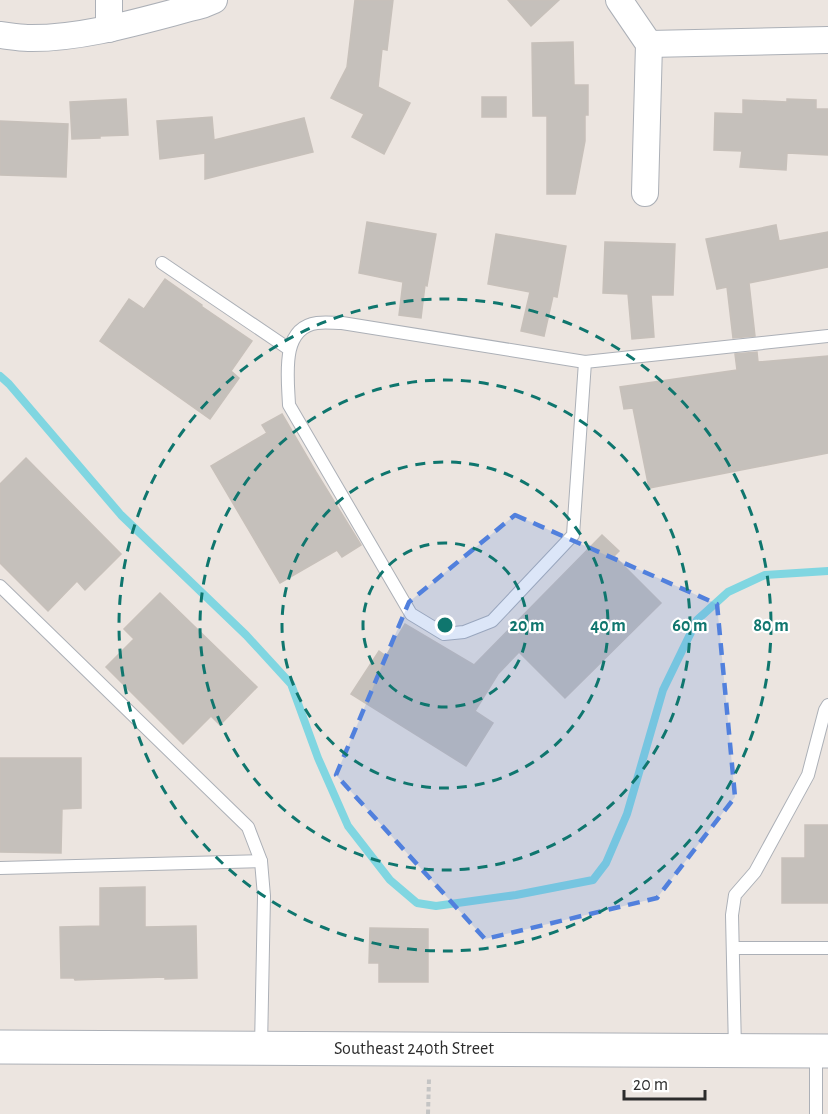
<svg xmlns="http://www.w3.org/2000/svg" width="828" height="1114" viewBox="0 0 828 1114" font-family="'Alegreya Sans',sans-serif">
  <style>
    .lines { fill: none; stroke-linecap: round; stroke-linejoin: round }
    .stream { stroke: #80d6e1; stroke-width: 8 }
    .building { fill: #c5c0bb; stroke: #c7c0ba; stroke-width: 1.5 }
    .lane-casing { stroke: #acb0b7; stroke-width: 14 }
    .street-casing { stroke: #acb0b7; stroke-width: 28 }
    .secondary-casing { stroke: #acb0b7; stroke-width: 35 }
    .path { stroke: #c4c4c4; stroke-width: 4; stroke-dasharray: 4.5 3; stroke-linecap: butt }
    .lane { stroke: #fff; stroke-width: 12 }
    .street { stroke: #fff; stroke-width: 26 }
    .secondary { stroke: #fff; stroke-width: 33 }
    .marked { fill: #5180dd; fill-opacity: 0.2; stroke: #5180dd; stroke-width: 4.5; stroke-dasharray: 12 8; stroke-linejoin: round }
    .ring { fill: none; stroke: #0f766e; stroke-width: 3; stroke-dasharray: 10 8 }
    .labels { text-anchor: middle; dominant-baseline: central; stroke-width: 4.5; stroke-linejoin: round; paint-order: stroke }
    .street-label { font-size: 18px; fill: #2c2c2c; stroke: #fff }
    .centre { fill: #0f766e; stroke: #fff; stroke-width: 3 }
    .ring-label { font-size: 18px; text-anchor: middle; font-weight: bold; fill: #0f766e; stroke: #fff; stroke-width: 4.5; stroke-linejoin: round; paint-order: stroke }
  </style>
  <rect width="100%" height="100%" fill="#ece5e0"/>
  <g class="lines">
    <path class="stream" d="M 0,376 L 9,384 L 121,515 L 246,635 L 291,684 L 318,758 L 348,826 L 390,880 L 417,903 L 436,906 L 516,895 L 593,880 L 606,863 L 627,814 L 663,690 L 697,620 L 728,592 L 765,575 L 828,571"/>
  </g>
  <g class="building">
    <path d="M 355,0 L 393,0 L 387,50 L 382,49 L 378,87 L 410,103 L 384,154 L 352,137 L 364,114 L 331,98 L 347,67 Z"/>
    <path d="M 508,0 L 559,0 L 531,26 Z"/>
    <path d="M 573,42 L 574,85 L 588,85 L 588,115 L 585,115 L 585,141 L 575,194 L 547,194 L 547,116 L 533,116 L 532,43 Z"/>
    <rect x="482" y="97" width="24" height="20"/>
    <path d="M 126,99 L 128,135 L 100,136 L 100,138 L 72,139 L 70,102 Z"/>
    <path d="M 787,99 L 816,100 L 816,109 L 828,109 L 828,155 L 787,153 L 786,170 L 740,167 L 742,151 L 714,150 L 715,113 L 743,114 L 743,100 L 787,102 Z"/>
    <path d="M 212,117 L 214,140 L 304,118 L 313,152 L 205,179 L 205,153 L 160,159 L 157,121 Z"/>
    <path d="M 0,121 L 68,124 L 66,177 L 0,175 Z"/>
    <path d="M 367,222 L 436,234 L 427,286 L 425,285 L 421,318 L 399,315 L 403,282 L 359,273 Z"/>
    <path d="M 776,225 L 779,241 L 828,232 L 828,267 L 749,283 L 755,336 L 733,338 L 727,287 L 717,289 L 706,239 Z"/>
    <path d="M 496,234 L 566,246 L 557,297 L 553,296 L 544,336 L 521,331 L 530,292 L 488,284 Z"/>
    <path d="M 605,242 L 675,244 L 673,295 L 651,295 L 654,337 L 632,339 L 628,294 L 603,293 Z"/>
    <path d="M 165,279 L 202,305 L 201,306 L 252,341 L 231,371 L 239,378 L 210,419 L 100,341 L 129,299 L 144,309 Z"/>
    <path d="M 757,352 L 758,362 L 828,356 L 828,453 L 649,488 L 633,408 L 624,409 L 620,387 L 737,370 L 735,354 Z"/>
    <path d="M 282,414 L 316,472 L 361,545 L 342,557 L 337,550 L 280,583 L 211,466 L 267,433 L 262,425 Z"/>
    <path d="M 26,458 L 121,554 L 85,590 L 77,581 L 48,611 L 0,563 L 0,484 Z"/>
    <path d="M 602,535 L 619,551 L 614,556 L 661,603 L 565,698 L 519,652 L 498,674 L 475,711 L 493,723 L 466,766 L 351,694 L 379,651 L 386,656 L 405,624 L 474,665 Z"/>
    <path d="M 160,593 L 257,687 L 220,725 L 211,716 L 183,744 L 106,667 L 134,639 L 124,629 Z"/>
    <path d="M 0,758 L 81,758 L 81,808 L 62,809 L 61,853 L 0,852 Z"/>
    <path d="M 805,825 L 828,825 L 828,903 L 782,903 L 782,858 L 805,858 Z"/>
    <path d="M 145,887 L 145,927 L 196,926 L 197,978 L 165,979 L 165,977 L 75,980 L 74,978 L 61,978 L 60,927 L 100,926 L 100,888 Z"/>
    <path d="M 370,928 L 428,929 L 428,982 L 379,982 L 379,963 L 369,963 Z"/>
  </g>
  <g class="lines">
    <defs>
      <g id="lane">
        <path d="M 162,263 L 289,349"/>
        <path d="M 585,362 L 573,535 L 492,621 L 464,632 L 444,634 L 411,614 L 289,405 C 288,378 280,328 317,323 C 325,322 334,323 342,323 L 585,362 L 828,336"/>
        <path d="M 0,586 L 248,827 L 261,861 L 264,896 L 261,1047"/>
        <path d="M 0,868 L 261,861"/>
        <path d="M 733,948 L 828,948"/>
        <path d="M 735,1050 L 732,915 L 735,895 L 755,872 L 808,775 L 825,710 L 828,705"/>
        <path d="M 816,1053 L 816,1114"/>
      </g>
      <g id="street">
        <path d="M 109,0 L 109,29"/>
        <path d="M 619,0 L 649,44 L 645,193"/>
        <path d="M 0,35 C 9,36 19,38 28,38 C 85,39 147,19 202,5 L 214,0"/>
        <path d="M 649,44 L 828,40"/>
      </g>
      <path id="secondary" d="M 0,1047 L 828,1051"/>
    </defs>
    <use href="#lane" class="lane-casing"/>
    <use href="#street" class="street-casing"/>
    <use href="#secondary" class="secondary-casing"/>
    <path class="path" d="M 428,1114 L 429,1079"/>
    <use href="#lane" class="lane"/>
    <use href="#street" class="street"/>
    <use href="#secondary" class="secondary"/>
  </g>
  <path class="marked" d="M 515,515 L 717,604 L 735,797 L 657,898 L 485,939 L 336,775 L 409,602 Z"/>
  <g class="ring">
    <circle cx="445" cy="625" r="82"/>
    <circle cx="445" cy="625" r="163"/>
    <circle cx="445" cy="625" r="245"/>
    <circle cx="445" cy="625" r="326"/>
  </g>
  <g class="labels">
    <g class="street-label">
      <text x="414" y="1049">Southeast 240th Street</text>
    </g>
  </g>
  <circle cx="445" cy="625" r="9" class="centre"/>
  <g class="ring-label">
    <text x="527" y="631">20 m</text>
    <text x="608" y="631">40 m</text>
    <text x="690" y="631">60 m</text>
    <text x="771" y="631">80 m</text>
  </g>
  <path d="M624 1090v9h81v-9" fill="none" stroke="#2c2c2c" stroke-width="3"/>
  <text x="633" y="1090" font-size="18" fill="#2c2c2c" stroke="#ffffff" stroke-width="4.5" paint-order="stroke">20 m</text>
</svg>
